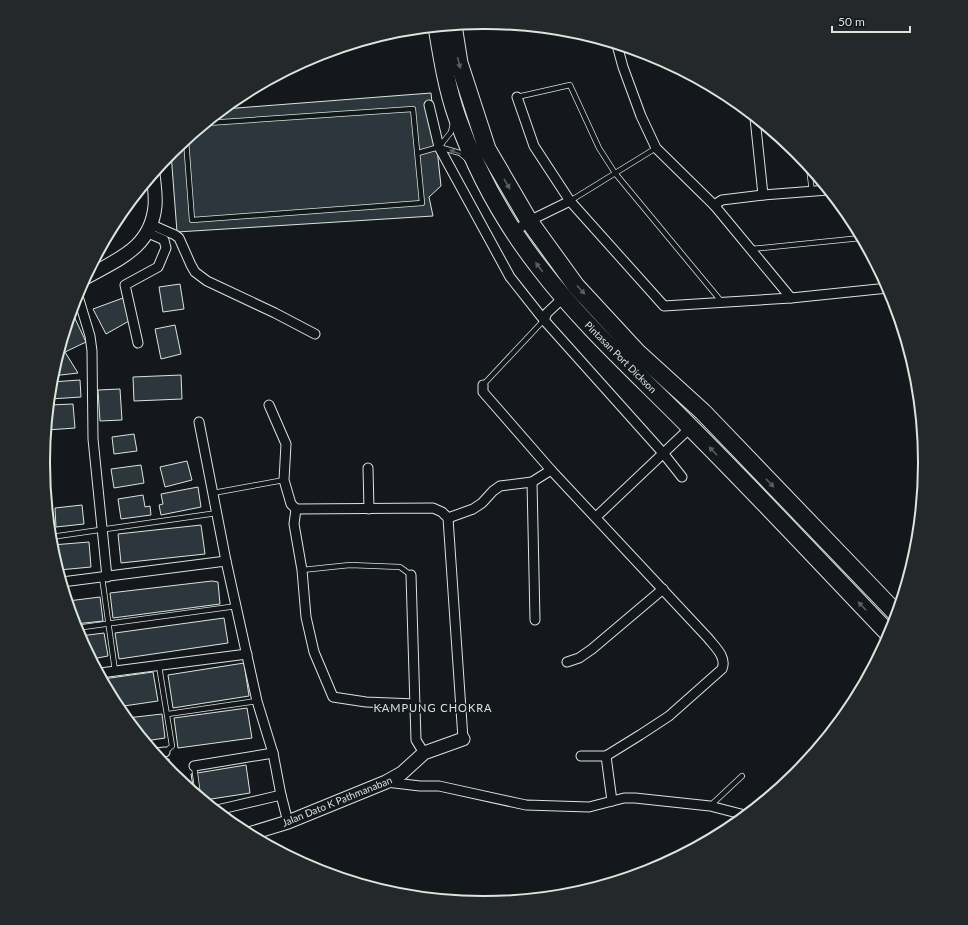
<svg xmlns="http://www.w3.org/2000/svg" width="968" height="925" viewBox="0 0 968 925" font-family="Lato,sans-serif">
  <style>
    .building { fill: #2c363c; stroke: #d8e6dc }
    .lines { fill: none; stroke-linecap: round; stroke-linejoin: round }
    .lane-casing { stroke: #d8e6dc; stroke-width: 6 }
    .street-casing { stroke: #d8e6dc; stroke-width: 11 }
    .secondary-casing { stroke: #d8e6dc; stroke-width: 15 }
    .highway-casing { stroke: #d8e6dc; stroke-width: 19 }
    .lane { stroke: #14181c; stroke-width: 4.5 }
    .street { stroke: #14181c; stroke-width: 9 }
    .secondary { stroke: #14181c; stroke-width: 13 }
    .highway { stroke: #14181c; stroke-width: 17 }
    .oneway { fill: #59605f }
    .labels { text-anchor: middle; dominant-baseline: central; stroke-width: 3; stroke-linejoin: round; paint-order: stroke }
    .street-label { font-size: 10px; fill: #d8e6dc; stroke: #14181c }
    .neighbourhood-label { font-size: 11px; letter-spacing: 1px; fill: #d8e6dc; stroke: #14181c }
    .rim { fill: none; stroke: #d8e6dc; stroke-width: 2 }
  </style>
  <rect width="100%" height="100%" fill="#14181c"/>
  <g class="building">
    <path d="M 431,93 L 441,186 L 429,197 L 433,216 L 177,232 L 171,153 L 224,109 Z"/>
    <path d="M 180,284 L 184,309 L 163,312 L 159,287 Z"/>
    <path d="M 123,298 L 129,321 L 106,334 L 93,309 Z"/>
    <path d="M 72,312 L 86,342 L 65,352 L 78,373 L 52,376 Z"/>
    <path d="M 175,325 L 181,354 L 161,359 L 155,329 Z"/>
    <path d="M 181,375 L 182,399 L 134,401 L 133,377 Z"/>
    <path d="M 80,380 L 81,397 L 50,399 L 51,382 Z"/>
    <path d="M 120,389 L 122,420 L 100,421 L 98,390 Z"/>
    <path d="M 73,404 L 75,428 L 47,430 L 49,405 Z"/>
    <path d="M 134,434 L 137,451 L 114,454 L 112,437 Z"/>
    <path d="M 187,461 L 192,480 L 165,487 L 160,467 Z"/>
    <path d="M 141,465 L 144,483 L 114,488 L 111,469 Z"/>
    <path d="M 198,487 L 201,507 L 161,515 L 159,505 L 163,504 L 161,494 Z"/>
    <path d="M 143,495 L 145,507 L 150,506 L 151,515 L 121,519 L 118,499 Z"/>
    <path d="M 82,505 L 84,524 L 56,527 L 55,508 Z"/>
    <path d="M 201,525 L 205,554 L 121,563 L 118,534 Z"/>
    <path d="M 89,542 L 91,567 L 59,570 L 52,545 Z"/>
    <path d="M 212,581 L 218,582 L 220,604 L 113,618 L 110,593 Z"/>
    <path d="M 100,597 L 103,621 L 75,624 L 68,601 Z"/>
    <path d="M 224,618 L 228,643 L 119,659 L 115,633 Z"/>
    <path d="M 104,633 L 108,656 L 92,659 L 80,636 Z"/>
    <path d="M 244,663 L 249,696 L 173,708 L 168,675 Z"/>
    <path d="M 153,672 L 158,701 L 117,707 L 103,679 Z"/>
    <path d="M 247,708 L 252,738 L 178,748 L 174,718 Z"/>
    <path d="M 162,714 L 165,738 L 145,741 L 127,718 Z"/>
    <path d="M 169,759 L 171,772 L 162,761 Z"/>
    <path d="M 246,765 L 250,793 L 205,800 L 194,792 L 191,774 Z"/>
  </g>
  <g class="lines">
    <defs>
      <g id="lane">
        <path d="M 517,97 L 570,85 L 599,148 L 615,173 L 721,301"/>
        <path d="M 186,140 L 192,220 L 422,203 L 413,109 L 207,123"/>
        <path d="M 439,147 L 451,132 L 453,123"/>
        <path d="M 418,153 L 439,147 L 460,153 L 467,159"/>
        <path d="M 809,168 L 812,192"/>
        <path d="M 570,201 L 656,148"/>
        <path d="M 751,249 L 861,238"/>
        <path d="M 483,385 L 544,320"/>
        <path d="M 213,493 L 284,480"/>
        <path d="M 51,537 L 217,513"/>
        <path d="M 302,570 L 350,565 L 400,567 L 411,575"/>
        <path d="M 102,577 L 115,671"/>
        <path d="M 76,628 L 237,606"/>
        <path d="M 159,666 L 172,746 L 165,752"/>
        <path d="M 168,714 L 257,701"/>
        <path d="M 194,766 L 198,795"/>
        <path d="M 710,806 L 742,776"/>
      </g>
      <g id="street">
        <path d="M 617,45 L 623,67 L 641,116 L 656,148 L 714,205 L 791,298 L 888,288"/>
        <path d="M 517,97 L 534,146 L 570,201 L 664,306 L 791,298"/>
        <path d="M 429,105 L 439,147 L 510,277 L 544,320 L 663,453 L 682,477"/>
        <path d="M 755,118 L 763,195"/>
        <path d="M 714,205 L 722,200 L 763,195 L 828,190"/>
        <path d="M 150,224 L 175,235 L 179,238 L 191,265 L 195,272 L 207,281 L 275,313 L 315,334"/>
        <path d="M 514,232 L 529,221 L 570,201"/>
        <path d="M 77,293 L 90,336 L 92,351 L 93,439 L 107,577"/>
        <path d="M 544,320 L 547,313 L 564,297"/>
        <path d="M 138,343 L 125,285 L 158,267 L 166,248 L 164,240 L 148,233"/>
        <path d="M 483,385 L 483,392 L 551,470 L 708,638 C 715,647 727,657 722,669 L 669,716 L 640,735 L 606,756 L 581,756"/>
        <path d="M 269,405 L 286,444 L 284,480 L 291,504 L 296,509 L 294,524 L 302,570 L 306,617 L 314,652 L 333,697 L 366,702 L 415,704"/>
        <path d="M 199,422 L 226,561 L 257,701 L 273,753 L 281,795 L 288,822"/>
        <path d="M 368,468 L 369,509"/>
        <path d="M 532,482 L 535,620"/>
        <path d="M 296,509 L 433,508 L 442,512 L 448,518 L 463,739"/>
        <path d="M 596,517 L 691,427"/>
        <path d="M 448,518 L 473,509 L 482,503 L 493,491 L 500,486 L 532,482 L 551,470"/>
        <path d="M 411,575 L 416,740 L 424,753"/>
        <path d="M 62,582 L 226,561"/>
        <path d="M 567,662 L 579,658 L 592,649 L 663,589"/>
        <path d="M 100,673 L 247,654"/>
        <path d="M 156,753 L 165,752"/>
        <path d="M 606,756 L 612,801"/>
        <path d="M 194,766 L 273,753"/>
        <path d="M 386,782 L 420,786 L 439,786 L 526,805 L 589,807 L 624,798 L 635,798 L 710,806 L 745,815"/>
        <path d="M 217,810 L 281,795"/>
      </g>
      <g id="secondary">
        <path d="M 85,278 C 118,259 151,248 155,206 C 156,195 154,184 153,174"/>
        <path d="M 249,834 L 288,822 L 386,782 L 402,773 L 424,753 L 463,739"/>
      </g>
      <g id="highway">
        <path d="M 453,25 L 459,63 L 487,149 L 529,221 L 576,286 L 637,352 L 703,412 L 896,613"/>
        <path d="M 437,27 C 442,57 447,89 457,117 C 476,171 504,222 539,267 C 583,325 639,375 690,427 C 758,495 823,565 889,634"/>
      </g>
    </defs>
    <use href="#lane" class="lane-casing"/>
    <use href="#street" class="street-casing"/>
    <use href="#secondary" class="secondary-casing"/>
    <use href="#highway" class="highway-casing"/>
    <use href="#lane" class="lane"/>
    <use href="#street" class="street"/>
    <use href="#secondary" class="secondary"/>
    <use href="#highway" class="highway"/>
  </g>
  <defs><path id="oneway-solid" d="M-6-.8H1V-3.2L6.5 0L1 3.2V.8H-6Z"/></defs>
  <g class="oneway">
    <use href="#oneway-solid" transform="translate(459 63) rotate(76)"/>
    <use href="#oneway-solid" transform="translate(455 152) rotate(-159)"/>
    <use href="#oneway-solid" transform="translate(507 184) rotate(60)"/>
    <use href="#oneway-solid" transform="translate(539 267) rotate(-127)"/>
    <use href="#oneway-solid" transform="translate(581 290) rotate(48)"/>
    <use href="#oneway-solid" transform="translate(713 451) rotate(-134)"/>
    <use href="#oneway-solid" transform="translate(770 483) rotate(46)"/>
    <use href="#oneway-solid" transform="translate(862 606) rotate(-134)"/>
  </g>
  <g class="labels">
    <g class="street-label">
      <text transform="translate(621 357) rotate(45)">Pintasan Port Dickson</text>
      <text transform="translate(337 801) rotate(-22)">Jalan Dato K Pathmanaban</text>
    </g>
    <g class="neighbourhood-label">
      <text x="433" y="707">KAMPUNG CHOKRA</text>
    </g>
  </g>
  <path d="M0 0H968V925H0ZM483 29H485A433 433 0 0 1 918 462V463A433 433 0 0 1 485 896H483A433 433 0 0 1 50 463V462A433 433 0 0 1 483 29Z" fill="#24282b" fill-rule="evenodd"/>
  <path class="rim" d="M483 29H485A433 433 0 0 1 918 462V463A433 433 0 0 1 485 896H483A433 433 0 0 1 50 463V462A433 433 0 0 1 483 29Z"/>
  <path d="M832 26v6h78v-6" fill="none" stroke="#d8e6dc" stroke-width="2"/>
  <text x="838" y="26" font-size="12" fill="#d8e6dc" stroke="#14181c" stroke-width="3" paint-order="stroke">50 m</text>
</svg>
